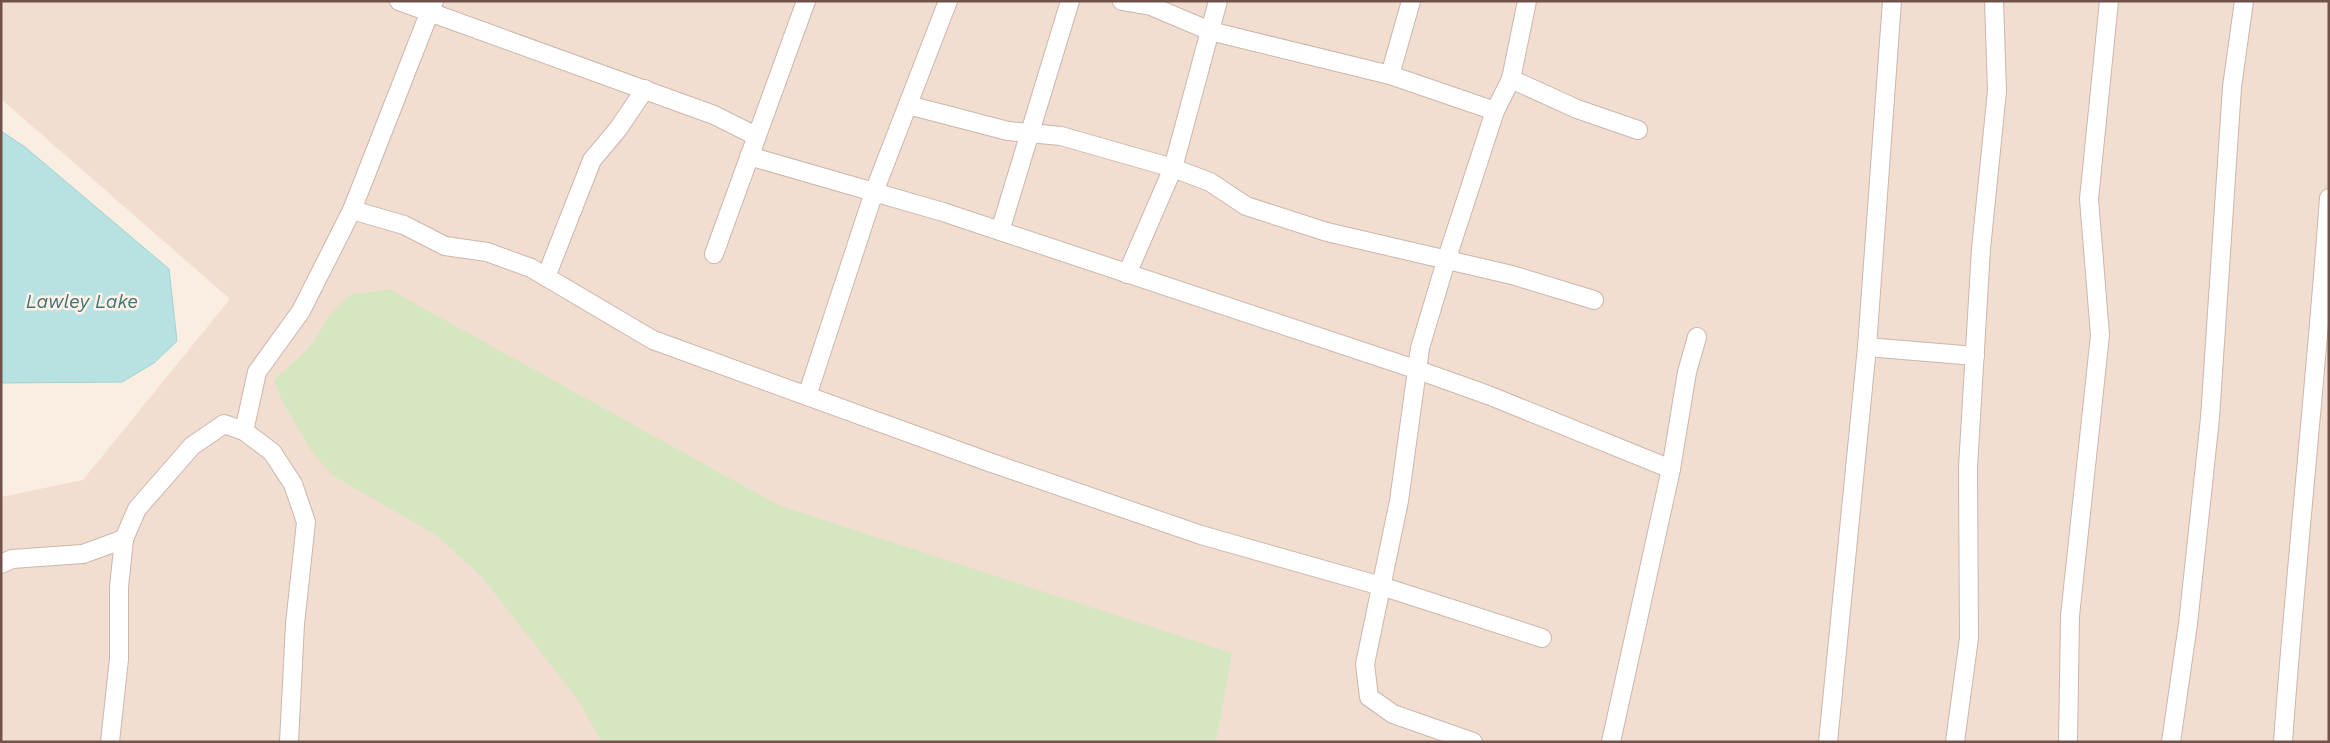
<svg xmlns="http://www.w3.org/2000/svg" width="2330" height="743" viewBox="0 0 2330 743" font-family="'Work Sans',sans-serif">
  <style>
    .residential { fill: #f1ded0 }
    .green { fill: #d6e6c1 }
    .water { fill: #b8e2e2; stroke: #9fd3d3 }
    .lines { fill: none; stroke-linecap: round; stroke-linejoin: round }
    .street-casing { stroke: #cdb6ac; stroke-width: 20 }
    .street { stroke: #fff; stroke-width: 18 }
    .labels { text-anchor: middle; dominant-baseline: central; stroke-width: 5; stroke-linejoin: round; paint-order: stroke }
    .water-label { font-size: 19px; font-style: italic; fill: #407475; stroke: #fef1e7 }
  </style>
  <rect width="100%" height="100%" fill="#faede1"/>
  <path class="residential" d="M 1,1 L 2329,1 L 2329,742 L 1,742 L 1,497 L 83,480 L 230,299 L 1,99 Z"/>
  <path class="green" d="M 389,289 L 778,505 L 1232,653 L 1216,742 L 602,742 L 576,697 L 481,576 L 436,535 L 332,475 L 311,451 L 281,399 L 274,380 L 310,347 L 329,316 L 350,295 Z"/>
  <path class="water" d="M 1,131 L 25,147 L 169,269 L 177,341 L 154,363 L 122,382 L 1,383 Z"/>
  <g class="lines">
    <defs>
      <g id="street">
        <path d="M 399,1 L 714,115 L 756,136"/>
        <path d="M 1122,1 L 1151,6 L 1210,31 L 1390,75 L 1495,111"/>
        <path d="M 1390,75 L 1411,1"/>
        <path d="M 1511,79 L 1577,109 L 1638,130"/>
        <path d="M 908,105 L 1008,131 L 1061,136 L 1173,168 L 1210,182 L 1246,206 L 1327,232 L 1512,275 L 1594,300"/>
        <path d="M 749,156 L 943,212 L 1418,370 L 1488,395 L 1671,469"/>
        <path d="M 352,210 L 404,225 L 445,246 L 487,252 L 531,268 L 653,340 L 989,462 L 1201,535 L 1381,586 L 1542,638"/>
        <path d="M 1000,231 L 1070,1"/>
        <path d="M 714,254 L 806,1"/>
        <path d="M 1127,274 L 1173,168 L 1218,1"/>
        <path d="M 546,277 L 592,160 L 618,129 L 645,89"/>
        <path d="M 1867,347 L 1975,356"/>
        <path d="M 807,396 L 874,192 L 948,1"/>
        <path d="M 244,431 L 257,372 L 301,311 L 352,210 L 434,1"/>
        <path d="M 1,564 L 12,559 L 83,554 L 124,539"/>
        <path d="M 110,742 L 119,659 L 119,587 L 124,539 L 137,509 L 192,446 L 224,424 L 244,431 L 272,452 L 293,484 L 306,522 L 295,624 L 289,742"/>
        <path d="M 1473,742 L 1393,714 L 1369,697 L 1365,664 L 1399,501 L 1420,348 L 1446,261 L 1495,111 L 1511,79 L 1527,1"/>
        <path d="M 1611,742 L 1671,469 L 1687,372 L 1697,337"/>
        <path d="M 1828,742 L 1867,347 L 1892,1"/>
        <path d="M 1955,742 L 1969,638 L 1968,467 L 1981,249 L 1997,91 L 1994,1"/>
        <path d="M 2068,742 L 2070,616 L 2100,335 L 2089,199 L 2109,1"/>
        <path d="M 2171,742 L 2188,624 L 2210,418 L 2232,87 L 2244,1"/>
        <path d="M 2283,742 C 2296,560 2316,380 2329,198"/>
      </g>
    </defs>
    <use href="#street" class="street-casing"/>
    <use href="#street" class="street"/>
  </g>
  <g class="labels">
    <g class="water-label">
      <text x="82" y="301">Lawley Lake</text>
    </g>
  </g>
  <rect width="2330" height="743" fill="none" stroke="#70524a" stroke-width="5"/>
</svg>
